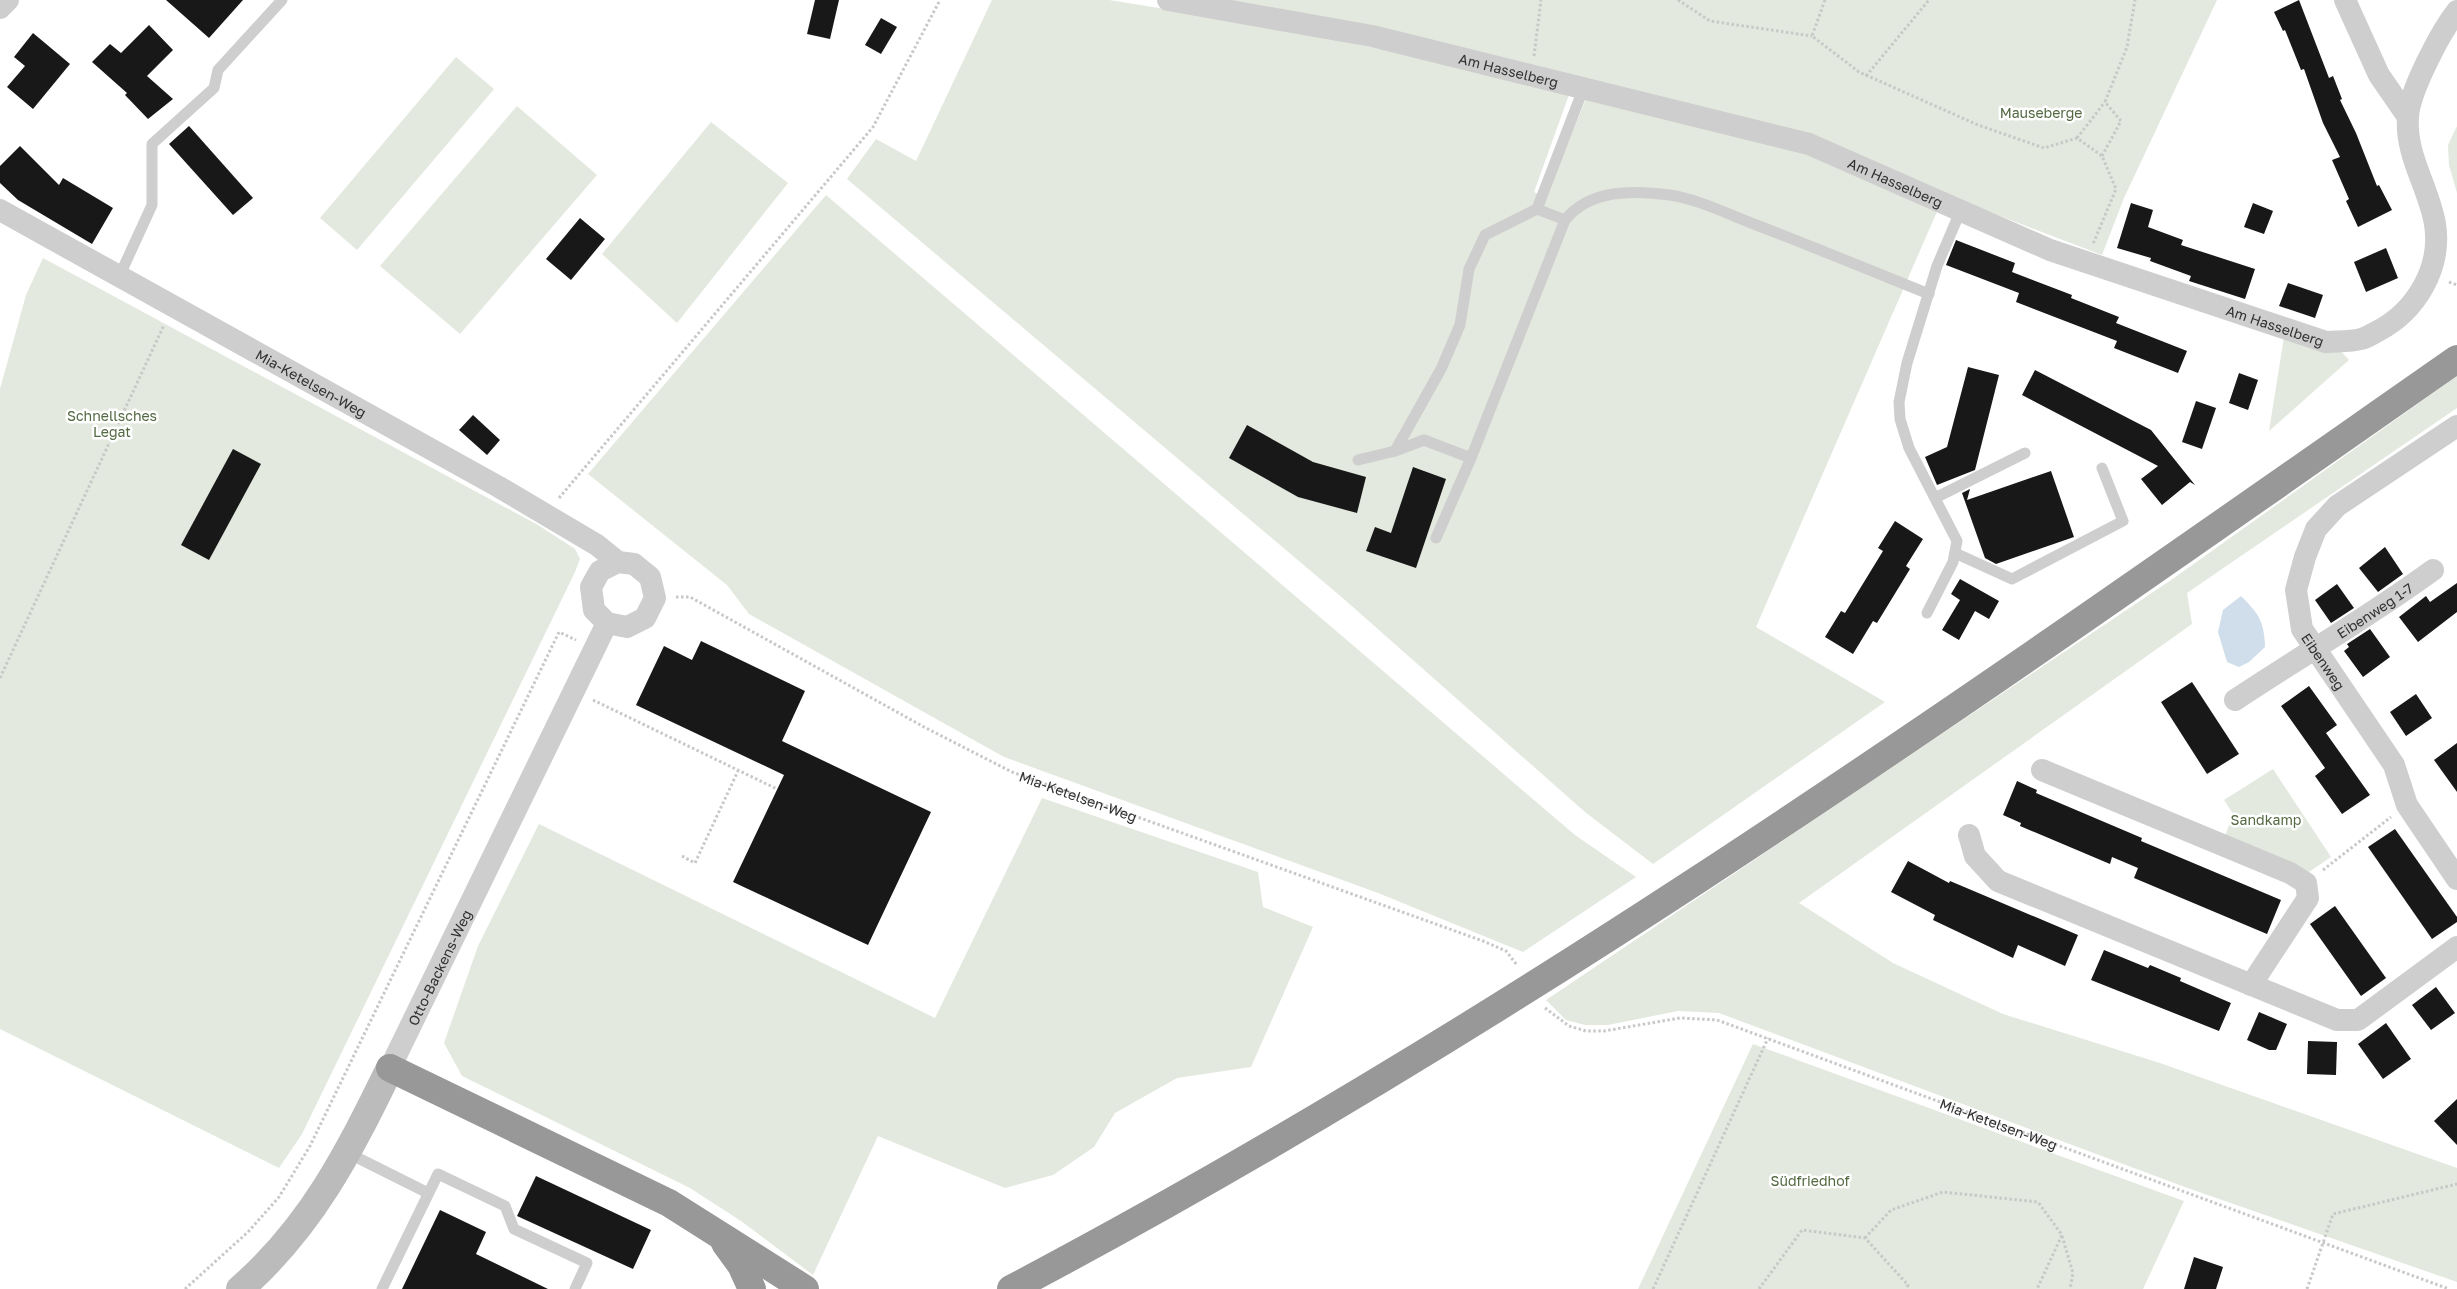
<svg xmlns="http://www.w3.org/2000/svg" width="2457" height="1289" viewBox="0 0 2457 1289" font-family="'Golos Text',sans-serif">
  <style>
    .green { fill: #e3e9de }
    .water { fill: #cfdeea }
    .building { fill: #181818 }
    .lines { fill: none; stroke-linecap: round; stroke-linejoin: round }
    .path { stroke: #c8c8c8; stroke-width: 3; stroke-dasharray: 2.5 2.5; stroke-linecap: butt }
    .lane { stroke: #cecece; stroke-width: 11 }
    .street { stroke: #cecece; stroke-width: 22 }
    .secondary { stroke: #bbb; stroke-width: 28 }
    .highway { stroke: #989898; stroke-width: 28 }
    .labels { text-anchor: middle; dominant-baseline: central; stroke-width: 5; stroke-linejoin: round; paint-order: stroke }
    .street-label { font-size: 14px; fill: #313131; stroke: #fff }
    .park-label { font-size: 14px; fill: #536942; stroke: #fff }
  </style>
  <rect width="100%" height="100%" fill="#fff"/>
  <g class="green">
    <path d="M 992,0 L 1109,0 L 1290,29 L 1570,92 L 1534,192 L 1546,197 L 1588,94 L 1809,150 L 1939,207 L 1756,627 L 1885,702 L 1653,864 L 1585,812 L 1345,600 L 847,179 L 876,139 L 916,161 Z"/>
    <path d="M 1187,0 L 2217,0 L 2124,198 L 2102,255 L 1945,195 L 1811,141 Z"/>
    <path d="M 456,57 L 494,89 L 357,250 L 320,218 Z"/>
    <path d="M 517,106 L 597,175 L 460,334 L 380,266 Z"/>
    <path d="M 711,122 L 788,183 L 677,323 L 602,254 Z"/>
    <path d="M 2457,126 L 2457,193 L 2449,165 L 2448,145 Z"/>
    <path d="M 826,195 L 1575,835 L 1636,877 L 1523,952 L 1378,893 L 1004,757 L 749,614 L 727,585 L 588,474 Z"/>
    <path d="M 43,258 L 538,525 L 575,549 L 580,559 L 575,572 L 302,1134 L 279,1168 L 0,1029 L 0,389 L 26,295 Z"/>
    <path d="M 2284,337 L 2338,348 L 2349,360 L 2269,431 Z"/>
    <path d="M 2457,376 L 2457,408 L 2187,593 L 2192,624 L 1799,903 L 1893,963 L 2003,1014 L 2160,1063 L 2457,1168 L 2457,1282 L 2182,1186 L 1719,1013 L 1678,1011 L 1608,1025 L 1585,1025 L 1566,1020 L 1546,1000 L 2174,578 Z"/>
    <path d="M 2273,769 L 2331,857 L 2309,872 L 2225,836 L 2233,814 L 2224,800 Z"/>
    <path d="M 1042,798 L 1258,872 L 1263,907 L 1313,927 L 1251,1067 L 1177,1078 L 1115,1113 L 1094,1147 L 1053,1175 L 1005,1188 L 878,1136 L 813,1275 L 741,1221 L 690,1188 L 462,1076 L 444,1043 L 478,946 L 539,824 L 935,1018 Z"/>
    <path d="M 1753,1044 L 2184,1201 L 2143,1289 L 1638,1289 Z"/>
  </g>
  <path class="water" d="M 2241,596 C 2259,614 2264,621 2265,647 L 2249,662 L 2239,667 L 2227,662 L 2218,632 L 2223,610 Z"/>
  <g class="building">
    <path d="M 166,0 L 243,0 L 209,38 Z"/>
    <path d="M 815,0 L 839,0 L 830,39 L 807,34 Z"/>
    <path d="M 2299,0 L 2329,78 L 2333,76 L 2342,99 L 2340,100 L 2356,133 L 2377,186 L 2379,185 L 2392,210 L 2358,227 L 2346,201 L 2349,199 L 2332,160 L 2340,157 L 2323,123 L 2304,69 L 2301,70 L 2285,30 L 2283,31 L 2274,12 Z"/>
    <path d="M 881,18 L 897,27 L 881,54 L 865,45 Z"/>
    <path d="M 149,25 L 173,50 L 147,76 L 173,99 L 148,119 L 125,95 L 127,93 L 92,62 L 110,44 L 121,53 Z"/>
    <path d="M 33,33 L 70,64 L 33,109 L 7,87 L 25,66 L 14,57 Z"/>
    <path d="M 189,126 L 253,198 L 233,215 L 169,144 Z"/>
    <path d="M 20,146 L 59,185 L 63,178 L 113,208 L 92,244 L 18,200 L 0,183 L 0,166 Z"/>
    <path d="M 2131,203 L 2153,210 L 2148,227 L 2183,240 L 2181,245 L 2255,269 L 2245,299 L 2189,281 L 2191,276 L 2150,261 L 2151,258 L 2117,248 Z"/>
    <path d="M 2253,203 L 2273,211 L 2264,234 L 2244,227 Z"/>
    <path d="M 580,218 L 605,239 L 571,280 L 546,259 Z"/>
    <path d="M 1956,240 L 2015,263 L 2012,272 L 2072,295 L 2071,298 L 2119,317 L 2116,323 L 2187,351 L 2178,373 L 2114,348 L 2117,341 L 2016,302 L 2019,293 L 1946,265 Z"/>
    <path d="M 2386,248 L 2398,278 L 2366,292 L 2354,262 Z"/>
    <path d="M 2288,283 L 2323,295 L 2315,318 L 2279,306 Z"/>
    <path d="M 1968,367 L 1999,375 L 1975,470 L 1937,485 L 1925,457 L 1947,447 Z"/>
    <path d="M 2035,370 L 2151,430 L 2195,485 L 2190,482 L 2162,505 L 2141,479 L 2158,466 L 2022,395 Z"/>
    <path d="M 2239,373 L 2258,380 L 2248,410 L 2229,403 Z"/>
    <path d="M 2196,401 L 2216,408 L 2202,449 L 2182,442 Z"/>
    <path d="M 473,415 L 500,440 L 487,455 L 459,430 Z"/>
    <path d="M 1247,425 L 1313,462 L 1366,477 L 1357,513 L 1298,497 L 1229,458 Z"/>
    <path d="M 233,449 L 261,464 L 209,560 L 181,545 Z"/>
    <path d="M 1413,467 L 1446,479 L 1416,568 L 1366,551 L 1375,527 L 1391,533 Z"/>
    <path d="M 2051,471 L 2074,537 L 1996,564 L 1985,558 L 1962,493 L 1970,489 L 1967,500 Z"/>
    <path d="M 1895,521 L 1923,539 L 1906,566 L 1910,569 L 1877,623 L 1873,621 L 1853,654 L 1825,637 L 1841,611 L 1845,613 L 1883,551 L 1878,548 Z"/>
    <path d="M 2385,547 L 2403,574 L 2378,592 L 2359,568 Z"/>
    <path d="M 1960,579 L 1999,601 L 1989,619 L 1975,611 L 1959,640 L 1942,630 L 1960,600 L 1951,594 Z"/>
    <path d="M 2457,583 L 2457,612 L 2418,642 L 2399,617 L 2426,596 L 2430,602 Z"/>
    <path d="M 2337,584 L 2354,608 L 2331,623 L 2315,600 Z"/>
    <path d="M 2370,629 L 2390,657 L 2363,677 L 2344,651 L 2349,647 L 2347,644 Z"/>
    <path d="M 701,641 L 805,691 L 782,741 L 931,812 L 868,945 L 733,882 L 784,775 L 636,705 L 664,646 L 692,660 Z"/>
    <path d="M 2192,682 L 2239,754 L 2207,774 L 2161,702 Z"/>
    <path d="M 2309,686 L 2337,725 L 2326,733 L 2370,795 L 2342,814 L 2315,776 L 2325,768 L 2281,706 Z"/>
    <path d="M 2416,694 L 2432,718 L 2406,736 L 2390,712 Z"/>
    <path d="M 2457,743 L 2457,792 L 2434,760 Z"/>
    <path d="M 2017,781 L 2037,790 L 2036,793 L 2142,838 L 2141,841 L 2281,900 L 2267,934 L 2134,878 L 2138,868 L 2112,857 L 2110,864 L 2020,826 L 2021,823 L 2003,815 Z"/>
    <path d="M 2395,829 L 2457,917 L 2457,922 L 2432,939 L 2368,847 Z"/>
    <path d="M 1908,861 L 1949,883 L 1950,881 L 2078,935 L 2065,966 L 2018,945 L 2013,958 L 1933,920 L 1935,915 L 1891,892 Z"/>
    <path d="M 2335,906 L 2386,978 L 2361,996 L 2310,924 Z"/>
    <path d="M 2104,950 L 2148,968 L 2150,965 L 2181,978 L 2180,981 L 2231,1003 L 2219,1031 L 2091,980 Z"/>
    <path d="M 2436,987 L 2455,1013 L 2431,1030 L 2412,1005 Z"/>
    <path d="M 2259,1012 L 2287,1024 L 2276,1050 L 2269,1050 L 2247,1040 Z"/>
    <path d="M 2386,1023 L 2411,1059 L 2383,1079 L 2358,1044 Z"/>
    <path d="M 2308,1041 L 2337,1042 L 2336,1075 L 2307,1074 Z"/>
    <path d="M 2457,1099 L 2457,1145 L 2434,1121 Z"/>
    <path d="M 536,1176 L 651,1230 L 633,1269 L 517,1216 Z"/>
    <path d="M 440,1210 L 486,1232 L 476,1254 L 548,1289 L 402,1289 Z"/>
    <path d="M 2194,1257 L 2223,1267 L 2216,1289 L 2184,1289 Z"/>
  </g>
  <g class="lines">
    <g class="path">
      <path d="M 1678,0 L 1710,21 L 1812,36"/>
      <path d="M 1825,0 L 1812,36 L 1859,72 L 1978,125 L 2044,148 L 2077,138 L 2102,156 L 2116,189 L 2093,244"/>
      <path d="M 1534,56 L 1541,0"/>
      <path d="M 1866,76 L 1929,0"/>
      <path d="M 2077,138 L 2105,102"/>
      <path d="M 2102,156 L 2121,121 L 2105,102 L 2127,47 L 2135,0"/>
      <path d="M 2449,282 L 2457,285"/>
      <path d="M 559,498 L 873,127 L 940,0"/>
      <path id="s1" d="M 676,597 L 690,597 L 924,727 L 1012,772 L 1483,941 L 1506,951 L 1517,965"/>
      <path d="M 0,678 L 164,325"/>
      <path d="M 593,700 L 777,789"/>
      <path d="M 682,856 L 695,863 L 738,771"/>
      <path d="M 2323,870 L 2391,817"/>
      <path id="s2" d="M 1545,1008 L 1569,1026 L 1586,1031 L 1604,1031 L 1680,1018 L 1717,1020 L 2449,1289"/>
      <path d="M 2062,1236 L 2073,1273 L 2070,1289"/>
      <path d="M 1865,1238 L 1891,1210 L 1943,1192 L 2038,1202 L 2062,1235 L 2037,1289"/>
      <path d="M 185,1289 L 248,1232 L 279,1197 L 310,1146 L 559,632 L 576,640"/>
      <path d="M 1653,1289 L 1768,1038"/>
      <path d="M 1759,1289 L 1802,1230 L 1865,1238 L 1908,1285 L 1906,1289"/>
      <path d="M 2307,1289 L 2333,1214 L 2457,1184"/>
    </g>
    <g class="lane">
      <path d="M 1584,87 L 1537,209 L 1485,235 L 1469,269 L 1460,325 L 1441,369 L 1395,451 L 1424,440 L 1471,458 L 1565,220 C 1590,189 1633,190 1670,195 C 1698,199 1732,216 1759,226 C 1816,248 1872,271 1929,294"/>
      <path d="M 1537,209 L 1565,220"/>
      <path d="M 119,277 L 152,205 L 152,144 L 214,88 L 218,70 L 282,0"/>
      <path d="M 1358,460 L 1395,451"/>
      <path d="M 1935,498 L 2025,453"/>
      <path d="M 1436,538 L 1471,458"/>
      <path d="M 1955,553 L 2012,579 L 2123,521 L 2102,468"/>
      <path d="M 1927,613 L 1953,562 L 1957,541 L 1909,448 L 1900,419 L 1899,402 L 1907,363 L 1937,266 L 1960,212"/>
      <path d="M 348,1153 L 428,1193"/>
      <path d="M 382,1289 L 438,1174 L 505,1206 L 514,1229 L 587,1263 L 575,1289"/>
    </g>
    <g class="street">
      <path id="s3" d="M 1168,0 L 1372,36 L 1809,144 L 2050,250 L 2326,342 C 2337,341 2350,342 2361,339 C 2366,338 2372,334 2378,331 C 2416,311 2442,268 2435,224 C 2429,188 2405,155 2408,117 C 2409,92 2441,31 2457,11"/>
      <path d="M 2345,0 L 2379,75 L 2408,117"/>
      <path d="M 0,8 L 8,0"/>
      <path id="s4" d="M 0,210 L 499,487 L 597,545 L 618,562 L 634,564 L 650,577 L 655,598 L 645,618 L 627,627 L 607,623 L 594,610 L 591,587 L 600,571 L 618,562"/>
      <path id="s5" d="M 2457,426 L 2337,506 L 2316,529 L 2305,557 L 2296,590 L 2302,629 L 2394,765 L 2407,805 L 2457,879"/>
      <path id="s6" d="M 2235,700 C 2301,656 2369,617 2433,570"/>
      <path d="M 2042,770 L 2290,873 L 2306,883 L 2308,898 L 2251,985"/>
      <path d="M 1969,835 L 1975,856 L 1998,881 L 2337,1020 L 2358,1020 L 2457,947"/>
      <path id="s7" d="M 390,1068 L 607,623"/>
    </g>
    <path class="secondary" d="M 240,1289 C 312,1226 349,1152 390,1068"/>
    <g class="highway">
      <path d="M 390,1068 L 669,1203 L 805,1289"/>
      <path d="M 725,1243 L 741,1265 L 752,1289"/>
      <path d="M 1011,1289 C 1519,1021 1987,687 2457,359"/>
    </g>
  </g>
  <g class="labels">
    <g class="street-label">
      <text stroke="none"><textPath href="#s3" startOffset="348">Am Hasselberg</textPath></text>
      <text stroke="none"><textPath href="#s3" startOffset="752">Am Hasselberg</textPath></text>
      <text stroke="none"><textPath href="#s3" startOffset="1158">Am Hasselberg</textPath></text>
      <text stroke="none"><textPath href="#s4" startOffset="356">Mia-Ketelsen-Weg</textPath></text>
      <text stroke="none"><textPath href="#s6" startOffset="166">Eibenweg 1-7</textPath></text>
      <text stroke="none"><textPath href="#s5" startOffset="318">Eibenweg</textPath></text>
      <text stroke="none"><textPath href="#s1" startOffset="451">Mia-Ketelsen-Weg</textPath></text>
      <text stroke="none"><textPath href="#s7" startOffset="112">Otto-Backens-Weg</textPath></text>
      <text stroke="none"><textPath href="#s2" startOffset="480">Mia-Ketelsen-Weg</textPath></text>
    </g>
    <g class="park-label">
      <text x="2041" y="112">Mauseberge</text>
      <text x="112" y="415">Schnellsches<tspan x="112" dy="16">Legat</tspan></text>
      <text x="2266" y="819">Sandkamp</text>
      <text x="1810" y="1180">Südfriedhof</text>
    </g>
  </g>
</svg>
